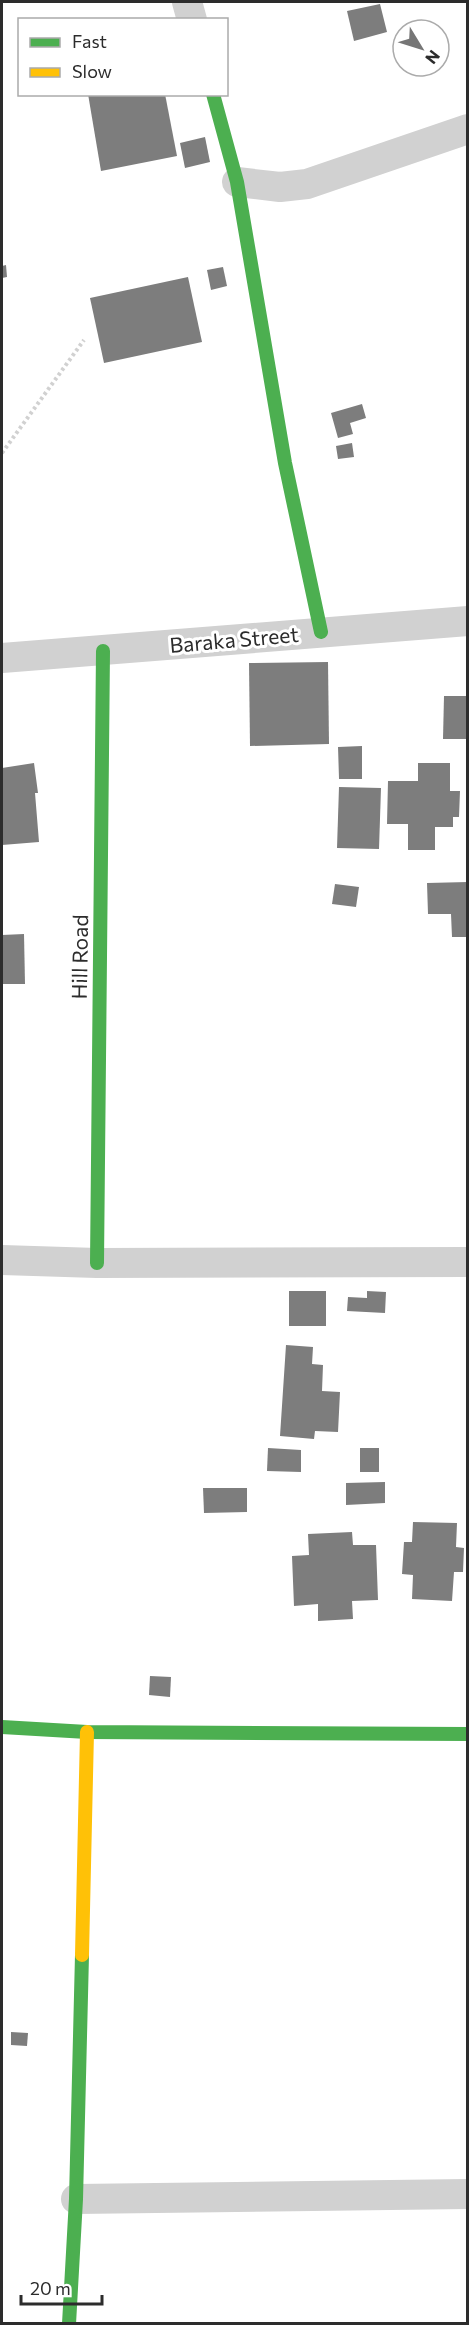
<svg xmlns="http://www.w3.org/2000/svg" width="469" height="2325" viewBox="0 0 469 2325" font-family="Commissioner,sans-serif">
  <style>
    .building { fill: #7d7d7d }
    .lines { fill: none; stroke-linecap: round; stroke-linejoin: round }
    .path { stroke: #d1d1d1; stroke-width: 4; stroke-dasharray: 3 3; stroke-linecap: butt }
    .street { stroke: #d1d1d1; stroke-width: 30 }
    .fast { stroke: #4caf50; stroke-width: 14 }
    .slow { stroke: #ffc107; stroke-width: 14 }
    .labels { text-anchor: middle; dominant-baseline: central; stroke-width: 6; stroke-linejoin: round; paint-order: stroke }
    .street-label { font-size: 21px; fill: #2c2c2c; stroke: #fff }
  </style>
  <rect width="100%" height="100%" fill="#fff"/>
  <g class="building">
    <path d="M 380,4 L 387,32 L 354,41 L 347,11 Z"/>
    <path d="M 88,94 L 165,94 L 177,156 L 101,171 Z"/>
    <path d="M 205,137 L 210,162 L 185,168 L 180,143 Z"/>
    <path d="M 6,265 L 7,277 L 2,278 L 2,266 Z"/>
    <path d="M 223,267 L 227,286 L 211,290 L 207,270 Z"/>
    <path d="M 188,277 L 202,342 L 104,363 L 90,298 Z"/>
    <path d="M 362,404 L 366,418 L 350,423 L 353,434 L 338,438 L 331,413 Z"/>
    <path d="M 352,443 L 354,457 L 338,459 L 336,446 Z"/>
    <path d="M 328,662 L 329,744 L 250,746 L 249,663 Z"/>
    <path d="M 444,696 L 468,696 L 468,739 L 443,739 Z"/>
    <path d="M 362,746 L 362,779 L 339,779 L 338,747 Z"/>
    <path d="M 34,763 L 38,793 L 35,793 L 39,842 L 2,845 L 2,768 Z"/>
    <path d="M 418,763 L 450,763 L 450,791 L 460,791 L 459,817 L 453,817 L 453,827 L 435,827 L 435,850 L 408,850 L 408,824 L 387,824 L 388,781 L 418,781 Z"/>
    <path d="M 339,787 L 381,788 L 379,849 L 337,848 Z"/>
    <path d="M 468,882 L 468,937 L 452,937 L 451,914 L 428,914 L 427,883 Z"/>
    <path d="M 335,884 L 359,887 L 356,907 L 332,904 Z"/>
    <path d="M 24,934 L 25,984 L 2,984 L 2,935 Z"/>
    <rect x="289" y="1291" width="37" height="35"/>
    <path d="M 367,1291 L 386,1292 L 385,1313 L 347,1311 L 348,1297 L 367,1298 Z"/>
    <path d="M 286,1345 L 313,1347 L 312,1364 L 323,1365 L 322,1391 L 340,1392 L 338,1432 L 315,1431 L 314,1439 L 280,1436 Z"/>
    <path d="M 268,1448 L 301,1450 L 301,1472 L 267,1471 Z"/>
    <rect x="360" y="1448" width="19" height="24"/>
    <path d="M 385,1482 L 385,1503 L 346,1505 L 346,1483 Z"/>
    <path d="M 203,1488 L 247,1488 L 247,1512 L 204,1513 Z"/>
    <path d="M 413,1522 L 457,1523 L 456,1547 L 464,1548 L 463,1572 L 454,1572 L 452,1601 L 412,1599 L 413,1575 L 402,1574 L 404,1542 L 412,1542 Z"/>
    <path d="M 352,1532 L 353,1545 L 376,1545 L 378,1600 L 352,1601 L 353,1619 L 318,1621 L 318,1604 L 294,1606 L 292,1556 L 309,1555 L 308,1534 Z"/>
    <path d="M 150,1676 L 171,1677 L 170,1697 L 149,1695 Z"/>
    <path d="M 11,2032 L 28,2033 L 27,2046 L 11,2045 Z"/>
  </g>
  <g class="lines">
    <path class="path" d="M 2,453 L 84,340"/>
    <g class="street">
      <path d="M 187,2 L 192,20"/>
      <path d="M 237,182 L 280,187 L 307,184 L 468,129"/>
      <path d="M 2,658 L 468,621"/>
      <path d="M 2,1260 L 97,1263 L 468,1262"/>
      <path d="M 76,2199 L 468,2194"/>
    </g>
    <g class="fast">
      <path d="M 213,94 L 237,182 L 285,463 L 321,632"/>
      <path d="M 97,1263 L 103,651"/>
      <path d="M 2,1727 L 87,1732 L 468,1734"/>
      <path d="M 69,2324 L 76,2199 L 82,1955"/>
    </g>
    <path class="slow" d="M 82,1955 L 87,1732"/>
  </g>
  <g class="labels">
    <g class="street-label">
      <text transform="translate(234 639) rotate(-5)">Baraka Street</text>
      <text transform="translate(79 957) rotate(-89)">Hill Road</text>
    </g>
  </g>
  <rect width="469" height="2325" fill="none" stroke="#2c2c2c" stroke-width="6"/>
  <rect x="18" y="18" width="210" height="78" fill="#ffffff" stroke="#ababab" stroke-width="1.5"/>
  <rect x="30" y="38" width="30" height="9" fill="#4caf50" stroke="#ababab" stroke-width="1.5"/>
  <text x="72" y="48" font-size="18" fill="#2c2c2c">Fast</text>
  <rect x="30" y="68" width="30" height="9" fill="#ffc107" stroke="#ababab" stroke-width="1.5"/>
  <text x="72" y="78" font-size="18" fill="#2c2c2c">Slow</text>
  <g transform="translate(421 48) rotate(128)"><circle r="28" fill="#ffffff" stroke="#ababab" stroke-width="1.5"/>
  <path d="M0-4.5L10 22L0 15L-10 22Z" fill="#767676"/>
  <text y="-9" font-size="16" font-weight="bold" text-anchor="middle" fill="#2c2c2c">N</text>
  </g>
  <path d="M21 2295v9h81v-9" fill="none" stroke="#2c2c2c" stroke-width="3"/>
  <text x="30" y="2295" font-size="18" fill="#2c2c2c" stroke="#ffffff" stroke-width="4.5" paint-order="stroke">20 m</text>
</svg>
